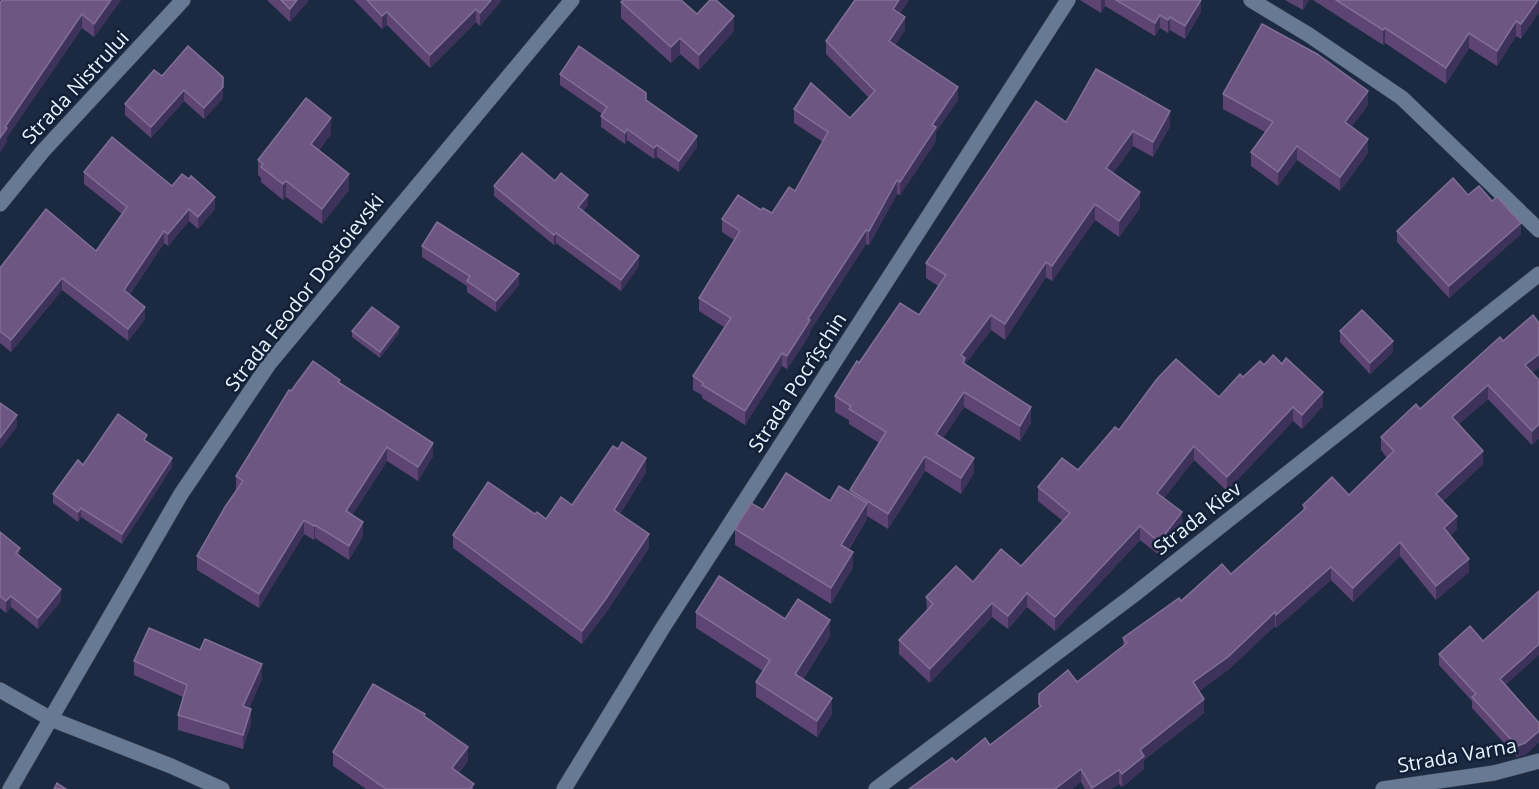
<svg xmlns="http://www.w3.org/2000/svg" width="1539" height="789" viewBox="0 0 1539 789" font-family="'Open Sans',sans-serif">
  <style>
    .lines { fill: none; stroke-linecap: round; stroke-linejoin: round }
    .minor-casing { stroke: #3c485a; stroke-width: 16 }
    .minor { stroke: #677993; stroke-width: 15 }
    .wall { fill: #5e4473 }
    .shaded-wall { fill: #3d3259 }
    .building { fill: #6d5782; stroke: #816f96; stroke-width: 1.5 }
    .labels { text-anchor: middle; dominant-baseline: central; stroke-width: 5; stroke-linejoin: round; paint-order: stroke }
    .street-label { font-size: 20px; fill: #e9f2fe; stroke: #112036 }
  </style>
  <rect width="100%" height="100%" fill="#1b2a40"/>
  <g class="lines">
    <defs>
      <g id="minor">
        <path d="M 1251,0 L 1309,35 L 1402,98 L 1539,230"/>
        <path d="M 0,204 L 43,151 L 183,0"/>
        <path d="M 0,690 L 51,719 L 171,766 L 222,789"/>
        <path d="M 10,789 L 181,494 L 269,364 L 572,0"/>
        <path d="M 564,789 L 662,629 L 1068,0"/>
        <path d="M 876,789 L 1135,594 L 1539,274"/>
        <path d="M 1383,789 L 1494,773 L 1539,761"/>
      </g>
    </defs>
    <use href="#minor" class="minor-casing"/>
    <use href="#minor" class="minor"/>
  </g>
  <g class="wall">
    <path d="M 121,0 L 94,37 L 82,28 L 7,137 L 7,142 L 0,152 L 0,3 Z"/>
    <path d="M 267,0 L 309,0 L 290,22 Z"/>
    <path d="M 354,0 L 501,0 L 501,1 L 480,26 L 476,22 L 430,68 L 387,25 L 382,29 Z"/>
    <path d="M 855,0 L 909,0 L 900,13 L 905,30 L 895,45 L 958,100 L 936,132 L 936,141 L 900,195 L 897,194 L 869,245 L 866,244 L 810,331 L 810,334 L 787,369 L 782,366 L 745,425 L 702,398 L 702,395 L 693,390 L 693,376 L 724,327 L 699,311 L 699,298 L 734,240 L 722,232 L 722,219 L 761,210 L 772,213 L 795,191 L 823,142 L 794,123 L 794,109 L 850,118 L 869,98 L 826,54 L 826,41 Z"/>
    <path d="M 1080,0 L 1201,0 L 1201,12 L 1185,39 L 1170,30 L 1168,33 L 1160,28 L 1155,36 L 1105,6 L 1101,13 Z"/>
    <path d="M 1285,0 L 1309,0 L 1303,10 Z"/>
    <path d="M 1313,0 L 1539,0 L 1521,39 L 1516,36 L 1497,66 L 1469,48 L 1446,84 L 1385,43 L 1383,45 Z"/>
    <path d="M 621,2 L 697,14 L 734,31 L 699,70 L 680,54 L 671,63 L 621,18 Z"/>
    <path d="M 560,74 L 646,100 L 697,147 L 679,172 L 657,157 L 654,159 L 627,140 L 625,144 L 601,127 L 601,116 L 602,114 L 560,85 Z"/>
    <path d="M 162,76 L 223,98 L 204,119 L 184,101 L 151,138 L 125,115 L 125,104 Z"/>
    <path d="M 1223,94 L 1368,105 L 1351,127 L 1368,153 L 1340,191 L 1297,160 L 1278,186 L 1251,166 L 1251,152 L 1265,132 L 1223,109 Z"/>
    <path d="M 1066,122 L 1170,126 L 1153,157 L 1133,146 L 1113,173 L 1140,208 L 1119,237 L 1095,220 L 1052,281 L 1046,277 L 1005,340 L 991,330 L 965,364 L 1031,423 L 1020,441 L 964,407 L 943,438 L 974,473 L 961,494 L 925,471 L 888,529 L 867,516 L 867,519 L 849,549 L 853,567 L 831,604 L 735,545 L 735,529 L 763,510 L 830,501 L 850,492 L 850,490 L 879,443 L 849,424 L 849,420 L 835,412 L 835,396 L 859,363 L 919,315 L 938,286 L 926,278 L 926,263 Z"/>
    <path d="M 331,134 L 319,150 L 349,190 L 322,224 L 286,197 L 283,200 L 261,182 L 261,178 L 258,175 L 258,160 Z"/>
    <path d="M 84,172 L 172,186 L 215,209 L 198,229 L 189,221 L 168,246 L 164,243 L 130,294 L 145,319 L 128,341 L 62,290 L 11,352 L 0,343 L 0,268 L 96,251 L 122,214 L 84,184 Z"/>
    <path d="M 555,181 L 588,205 L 583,211 L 639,266 L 621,291 L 556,243 L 554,245 L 494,196 L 494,186 Z"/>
    <path d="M 1468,195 L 1521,234 L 1449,298 L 1397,242 L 1397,231 Z"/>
    <path d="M 422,246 L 519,285 L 496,312 L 467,292 L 467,286 L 422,257 Z"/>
    <path d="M 352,331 L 399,333 L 380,358 L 352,337 Z"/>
    <path d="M 1340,331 L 1393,352 L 1370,374 L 1340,342 Z"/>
    <path d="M 1503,341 L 1539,367 L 1532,373 L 1539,380 L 1539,438 L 1532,445 L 1488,399 L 1459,424 L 1483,464 L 1443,501 L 1457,529 L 1450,536 L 1469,572 L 1436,600 L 1400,556 L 1353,602 L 1331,580 L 1276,628 L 1275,626 L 1228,670 L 1199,691 L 1204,713 L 1144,760 L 1144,769 L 1122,787 L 1119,784 L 1111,789 L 1085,789 L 1081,782 L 1072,789 L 909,789 L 956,762 L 990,745 L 1039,708 L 1039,694 L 1077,682 L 1123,646 L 1123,638 L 1181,601 L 1231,574 L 1303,511 L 1303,505 L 1349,495 L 1387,458 L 1381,450 L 1381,437 L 1420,409 Z"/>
    <path d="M 1264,365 L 1323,406 L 1302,429 L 1293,421 L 1227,491 L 1194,460 L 1164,498 L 1182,526 L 1159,555 L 1140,540 L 1055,631 L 1027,607 L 1008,629 L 992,617 L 930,683 L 899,654 L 899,640 L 927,611 L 926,597 L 1021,566 L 1063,521 L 1038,501 L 1038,487 L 1078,470 L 1119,430 L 1219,397 L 1243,377 Z"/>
    <path d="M 340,383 L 433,456 L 418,481 L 387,461 L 352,515 L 363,536 L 349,560 L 315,538 L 314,540 L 304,534 L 259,608 L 197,570 L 197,556 L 237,490 L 236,490 L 236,476 L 291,391 Z"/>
    <path d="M 147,442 L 172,467 L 122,544 L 81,517 L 78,522 L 53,503 L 53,494 L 83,465 Z"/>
    <path d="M 646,472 L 620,514 L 649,548 L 605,614 L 582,644 L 453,548 L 453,535 L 535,514 L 546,519 L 572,505 Z"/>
    <path d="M 0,532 L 20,557 L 61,601 L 38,629 L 11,607 L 6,613 L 0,608 Z"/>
    <path d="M 696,612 L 785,619 L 830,636 L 803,679 L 832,714 L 817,737 L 756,697 L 756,682 L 763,671 L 696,628 Z"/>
    <path d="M 1439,654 L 1506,685 L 1539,723 L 1539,742 L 1525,755 L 1517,757 L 1472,708 L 1472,701 L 1439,665 Z"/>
    <path d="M 134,661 L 262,679 L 249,708 L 251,723 L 243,749 L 178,730 L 178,715 L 183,697 L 134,675 Z"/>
    <path d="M 425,716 L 468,761 L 459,773 L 474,789 L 366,789 L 333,766 L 333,752 Z"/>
  </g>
  <g class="shaded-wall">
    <path d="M 111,0 L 121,0 L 94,37 L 94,24 Z"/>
    <path d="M 297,0 L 309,0 L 290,22 L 290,9 Z"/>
    <path d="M 491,0 L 501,0 L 501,1 L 480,26 L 480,13 Z"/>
    <path d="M 899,0 L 909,0 L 893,22 L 893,9 Z"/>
    <path d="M 1101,0 L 1105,0 L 1105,6 L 1101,13 Z"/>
    <path d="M 1201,0 L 1201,12 L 1185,39 L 1185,26 Z"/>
    <path d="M 1303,0 L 1309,0 L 1303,10 Z"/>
    <path d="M 1538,0 L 1539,0 L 1539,13 L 1521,39 L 1521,24 Z"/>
    <path d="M 476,9 L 476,22 L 430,68 L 430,55 Z"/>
    <path d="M 387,12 L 387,25 L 382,29 L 382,16 Z"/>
    <path d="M 82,14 L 82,28 L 7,137 L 7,142 L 0,152 L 0,138 L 5,127 Z"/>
    <path d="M 1160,15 L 1160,28 L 1155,36 L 1155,23 Z"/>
    <path d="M 734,16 L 734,31 L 699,70 L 699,55 Z"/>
    <path d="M 905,17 L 905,30 L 889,54 L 889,41 Z"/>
    <path d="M 1170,17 L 1170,30 L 1168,33 L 1168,20 Z"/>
    <path d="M 1516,21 L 1516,36 L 1497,66 L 1497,51 Z"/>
    <path d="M 1385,28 L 1385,43 L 1383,45 L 1383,30 Z"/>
    <path d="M 1469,33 L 1469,48 L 1446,84 L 1446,68 Z"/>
    <path d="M 680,38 L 680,54 L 671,63 L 671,47 Z"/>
    <path d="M 223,87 L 223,98 L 204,119 L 204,108 Z"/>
    <path d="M 958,87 L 958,100 L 936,132 L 936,141 L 900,195 L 900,182 L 932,125 Z"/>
    <path d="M 184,90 L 184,101 L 151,138 L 151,127 Z"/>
    <path d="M 1368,91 L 1368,105 L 1345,136 L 1345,122 Z"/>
    <path d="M 1170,111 L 1170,126 L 1153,157 L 1153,142 Z"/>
    <path d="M 331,118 L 331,134 L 311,159 L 311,144 Z"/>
    <path d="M 627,129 L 627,140 L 625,144 L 625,133 Z"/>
    <path d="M 1133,131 L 1133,146 L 1106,183 L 1106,168 Z"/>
    <path d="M 697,136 L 697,147 L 679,172 L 679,161 Z"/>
    <path d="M 1368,139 L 1368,153 L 1340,191 L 1340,177 Z"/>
    <path d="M 657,145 L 657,157 L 654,159 L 654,148 Z"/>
    <path d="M 1297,146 L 1297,160 L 1278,186 L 1278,172 Z"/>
    <path d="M 349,174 L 349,190 L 322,224 L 322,209 Z"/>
    <path d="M 897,180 L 897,194 L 869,245 L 869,231 Z"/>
    <path d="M 286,181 L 286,197 L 283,200 L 283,184 Z"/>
    <path d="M 1140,192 L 1140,208 L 1119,237 L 1119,221 Z"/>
    <path d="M 588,195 L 588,205 L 578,217 L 578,207 Z"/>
    <path d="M 215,197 L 215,209 L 198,229 L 198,217 Z"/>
    <path d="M 1095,204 L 1095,220 L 1052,281 L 1052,266 Z"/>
    <path d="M 189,209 L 189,221 L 168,246 L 168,234 Z"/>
    <path d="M 1521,223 L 1521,234 L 1449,298 L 1449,286 Z"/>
    <path d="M 866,230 L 866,244 L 810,331 L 810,334 L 787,369 L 787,356 L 808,319 Z"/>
    <path d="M 164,231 L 164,243 L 124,302 L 124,290 Z"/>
    <path d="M 556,233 L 556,243 L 554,245 L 554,235 Z"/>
    <path d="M 639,256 L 639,266 L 621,291 L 621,280 Z"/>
    <path d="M 1046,262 L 1046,277 L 1005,340 L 1005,324 Z"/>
    <path d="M 519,274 L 519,285 L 496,312 L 496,301 Z"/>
    <path d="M 62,278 L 62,290 L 11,352 L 11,340 Z"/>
    <path d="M 145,307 L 145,319 L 128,341 L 128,329 Z"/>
    <path d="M 991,315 L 991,330 L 965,365 L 965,374 L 961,355 Z"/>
    <path d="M 399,327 L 399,333 L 380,358 L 380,352 Z"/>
    <path d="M 1393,341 L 1393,352 L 1370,374 L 1370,363 Z"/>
    <path d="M 782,353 L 782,366 L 745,425 L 745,411 Z"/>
    <path d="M 1539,354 L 1539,367 L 1525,378 L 1525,365 Z"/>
    <path d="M 1488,385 L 1488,399 L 1452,430 L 1452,417 Z"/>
    <path d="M 964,392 L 964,407 L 936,449 L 936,434 Z"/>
    <path d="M 1323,392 L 1323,406 L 1302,429 L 1302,415 Z"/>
    <path d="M 1031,407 L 1031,423 L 1020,441 L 1020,426 Z"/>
    <path d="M 1293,407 L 1293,421 L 1227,491 L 1227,477 Z"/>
    <path d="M 17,415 L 17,427 L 0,449 L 0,438 Z"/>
    <path d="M 1539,424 L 1539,438 L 1532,445 L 1532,431 Z"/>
    <path d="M 433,443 L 433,456 L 418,481 L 418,467 Z"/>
    <path d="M 1194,446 L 1194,460 L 1157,507 L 1157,493 Z"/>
    <path d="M 387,447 L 387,461 L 346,525 L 346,511 Z"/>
    <path d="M 1483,451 L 1483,464 L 1436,507 L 1436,494 Z"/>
    <path d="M 925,456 L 925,471 L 888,529 L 888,514 Z"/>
    <path d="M 172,458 L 172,467 L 122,544 L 122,534 Z"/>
    <path d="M 646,458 L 646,472 L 614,524 L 614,510 Z"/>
    <path d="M 974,458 L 974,473 L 961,494 L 961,478 Z"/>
    <path d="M 867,503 L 867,519 L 841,560 L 841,545 Z"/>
    <path d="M 81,508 L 81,517 L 78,522 L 78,512 Z"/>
    <path d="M 1182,512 L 1182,526 L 1159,555 L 1159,542 Z"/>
    <path d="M 1457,516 L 1457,529 L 1444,542 L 1444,528 Z"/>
    <path d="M 304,520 L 304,534 L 259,608 L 259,594 Z"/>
    <path d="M 363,522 L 363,536 L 349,560 L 349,546 Z"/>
    <path d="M 315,525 L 315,538 L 314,540 L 314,526 Z"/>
    <path d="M 1140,526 L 1140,540 L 1055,631 L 1055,617 Z"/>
    <path d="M 649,534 L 649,548 L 605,614 L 582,644 L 582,631 Z"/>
    <path d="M 1400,542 L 1400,556 L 1353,602 L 1353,588 Z"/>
    <path d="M 20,548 L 20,559 L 16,553 Z"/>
    <path d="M 853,552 L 853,567 L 831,604 L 831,588 Z"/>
    <path d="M 1469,559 L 1469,572 L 1436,600 L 1436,586 Z"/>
    <path d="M 1331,567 L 1331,580 L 1276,628 L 1276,615 Z"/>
    <path d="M 61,589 L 61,601 L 38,629 L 38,618 Z"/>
    <path d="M 1027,593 L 1027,607 L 1008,629 L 1008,616 Z"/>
    <path d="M 11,596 L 11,607 L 6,613 L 6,601 Z"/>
    <path d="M 992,603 L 992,617 L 930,683 L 930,669 Z"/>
    <path d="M 1275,612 L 1275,626 L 1228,670 L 1193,695 L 1193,682 Z"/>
    <path d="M 830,620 L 830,636 L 795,690 L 795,674 Z"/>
    <path d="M 1539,644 L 1539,655 L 1500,690 L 1500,679 Z"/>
    <path d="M 262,664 L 262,679 L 243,721 L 243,706 Z"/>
    <path d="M 832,698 L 832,714 L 817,737 L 817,721 Z"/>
    <path d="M 1204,699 L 1204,713 L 1144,760 L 1144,769 L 1122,787 L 1122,774 L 1140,750 Z"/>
    <path d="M 251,709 L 251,723 L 243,749 L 243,735 Z"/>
    <path d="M 1539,731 L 1539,742 L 1525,755 L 1517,757 L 1517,746 Z"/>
    <path d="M 468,747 L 468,761 L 452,783 L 452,768 Z"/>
    <path d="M 1081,769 L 1081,782 L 1072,789 L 1055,789 Z"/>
    <path d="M 1119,770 L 1119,784 L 1111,789 L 1092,789 Z"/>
  </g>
  <g class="building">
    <path d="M 2,0 L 111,0 L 94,24 L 82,14 L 5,127 L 7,128 L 0,138 L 0,3 Z"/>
    <path d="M 281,0 L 297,0 L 290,9 Z"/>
    <path d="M 367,0 L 491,0 L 480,13 L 476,9 L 430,55 L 387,12 L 382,16 Z"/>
    <path d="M 623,0 L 681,0 L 697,14 L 710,0 L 716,0 L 734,16 L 699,55 L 680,38 L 671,47 L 621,2 Z"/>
    <path d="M 855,0 L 899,0 L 893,9 L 905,17 L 889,41 L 958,87 L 932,125 L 936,127 L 900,182 L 897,180 L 869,231 L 866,230 L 808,319 L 810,320 L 787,356 L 782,353 L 745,411 L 702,385 L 703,383 L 693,376 L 731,318 L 699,298 L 740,231 L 722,219 L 738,195 L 761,210 L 763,208 L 772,213 L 789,187 L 795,191 L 828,132 L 794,109 L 811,83 L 850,118 L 875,91 L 826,41 Z"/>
    <path d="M 1116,0 L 1201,0 L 1185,26 L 1170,17 L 1168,20 L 1160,15 L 1155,23 Z"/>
    <path d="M 1336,0 L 1538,0 L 1521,24 L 1516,21 L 1497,51 L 1469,33 L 1446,68 L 1385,28 L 1383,30 Z"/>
    <path d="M 1262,24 L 1317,54 L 1368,91 L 1345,122 L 1368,139 L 1340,177 L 1297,146 L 1278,172 L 1251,152 L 1273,122 L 1223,94 Z"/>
    <path d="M 188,46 L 223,77 L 223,87 L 204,108 L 184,90 L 151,127 L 125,104 L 154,70 L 162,76 Z"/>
    <path d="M 579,46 L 646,93 L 646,100 L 697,136 L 679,161 L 657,145 L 654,148 L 627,129 L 625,133 L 601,116 L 607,107 L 560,74 Z"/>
    <path d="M 1096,69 L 1170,111 L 1153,142 L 1133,131 L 1106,168 L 1140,192 L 1119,221 L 1095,204 L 1052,266 L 1046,262 L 1005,324 L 991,315 L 961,355 L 965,358 L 963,363 L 1031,407 L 1020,426 L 964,392 L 936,434 L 974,458 L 961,478 L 925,456 L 888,514 L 850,490 L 886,432 L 849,409 L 851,406 L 835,396 L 857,361 L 859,363 L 900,303 L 919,315 L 946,275 L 926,263 L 1036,101 L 1066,122 Z"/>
    <path d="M 306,98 L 331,118 L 311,144 L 349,174 L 322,209 L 286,181 L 283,184 L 261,167 L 263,164 L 258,160 Z"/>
    <path d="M 112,137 L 172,186 L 182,174 L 189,179 L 191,176 L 215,197 L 198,217 L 189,209 L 168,234 L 164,231 L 124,290 L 145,307 L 128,329 L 62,278 L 11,340 L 0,331 L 0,268 L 46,209 L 96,251 L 127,207 L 84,172 Z"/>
    <path d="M 522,153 L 555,181 L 561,173 L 588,195 L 578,207 L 639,256 L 621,280 L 556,233 L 554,235 L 494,186 Z"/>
    <path d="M 1453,178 L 1468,195 L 1479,186 L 1492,201 L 1497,197 L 1521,223 L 1449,286 L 1397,231 Z"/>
    <path d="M 437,222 L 519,274 L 496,301 L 467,281 L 470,276 L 422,246 Z"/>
    <path d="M 372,307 L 399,327 L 380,352 L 352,331 Z"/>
    <path d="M 1362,310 L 1393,341 L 1370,363 L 1340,331 Z"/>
    <path d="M 1533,315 L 1539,323 L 1539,354 L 1525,365 L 1539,380 L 1539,424 L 1532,431 L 1488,385 L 1452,417 L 1483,451 L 1436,494 L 1457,516 L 1444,528 L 1469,559 L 1436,586 L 1400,542 L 1353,588 L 1331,567 L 1276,615 L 1275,612 L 1228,657 L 1193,682 L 1204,699 L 1140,750 L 1144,756 L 1122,774 L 1119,770 L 1092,788 L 1081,769 L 1055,789 L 909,789 L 952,758 L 956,762 L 985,738 L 990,745 L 1041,706 L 1039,704 L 1039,694 L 1068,670 L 1077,682 L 1127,643 L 1123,638 L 1179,598 L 1181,601 L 1222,564 L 1231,574 L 1306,508 L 1303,505 L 1332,477 L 1349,495 L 1394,451 L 1381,437 L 1416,404 L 1420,409 L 1500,337 L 1503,341 Z"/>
    <path d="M 1273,355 L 1282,364 L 1286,358 L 1323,392 L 1302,415 L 1293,407 L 1227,477 L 1194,446 L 1157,493 L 1182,512 L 1159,542 L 1140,526 L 1055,617 L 1027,593 L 1008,616 L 992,603 L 930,669 L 899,640 L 933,604 L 926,597 L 956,566 L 973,582 L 1001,549 L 1021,566 L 1070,513 L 1038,487 L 1062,458 L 1078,470 L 1115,427 L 1119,430 L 1157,379 L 1176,359 L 1219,397 L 1240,374 L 1243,377 L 1260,361 L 1264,365 Z"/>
    <path d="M 313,361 L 340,380 L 338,382 L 433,443 L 418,467 L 387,447 L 346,511 L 363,522 L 349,546 L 315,525 L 314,526 L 304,520 L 259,594 L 197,556 L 225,507 L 243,481 L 236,476 L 289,390 L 291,391 Z"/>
    <path d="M 0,403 L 17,415 L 0,438 Z"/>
    <path d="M 118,414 L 147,435 L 144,440 L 172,458 L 122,534 L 81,508 L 78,512 L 53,494 L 78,460 L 83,465 Z"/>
    <path d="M 622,442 L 646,458 L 614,510 L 649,534 L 605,600 L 582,631 L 453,535 L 488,482 L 535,514 L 537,512 L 546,519 L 561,497 L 572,505 L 613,446 L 618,449 Z"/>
    <path d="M 786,473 L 830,501 L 839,486 L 867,503 L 841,545 L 853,552 L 831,588 L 735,529 L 751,503 L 763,510 Z"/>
    <path d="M 0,532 L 20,548 L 16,553 L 61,589 L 38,618 L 11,596 L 6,601 L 0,596 Z"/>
    <path d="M 719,576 L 785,619 L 798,599 L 830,620 L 795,674 L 832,698 L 817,721 L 756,682 L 770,660 L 696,612 Z"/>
    <path d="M 1539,591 L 1539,644 L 1500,679 L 1539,723 L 1539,731 L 1525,743 L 1517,746 L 1472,697 L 1476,694 L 1439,654 L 1470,626 L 1483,641 Z"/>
    <path d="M 149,628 L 200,650 L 205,639 L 262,664 L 243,706 L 251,709 L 243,735 L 178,715 L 187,685 L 134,661 Z"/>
    <path d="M 373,684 L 425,714 L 424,716 L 468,747 L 452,768 L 474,784 L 470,789 L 386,789 L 333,752 Z"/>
    <path d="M 57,783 L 66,789 L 54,789 Z"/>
  </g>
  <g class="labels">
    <g class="street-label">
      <text transform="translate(75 87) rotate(-47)">Strada Nistrului</text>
      <text transform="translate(304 292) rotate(-52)">Strada Feodor Dostoievski</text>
      <text transform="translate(797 382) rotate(-57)">Strada Pocrîșchin</text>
      <text transform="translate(1197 518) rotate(-38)">Strada Kiev</text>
      <text transform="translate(1457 755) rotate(-10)">Strada Varna</text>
    </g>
  </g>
</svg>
